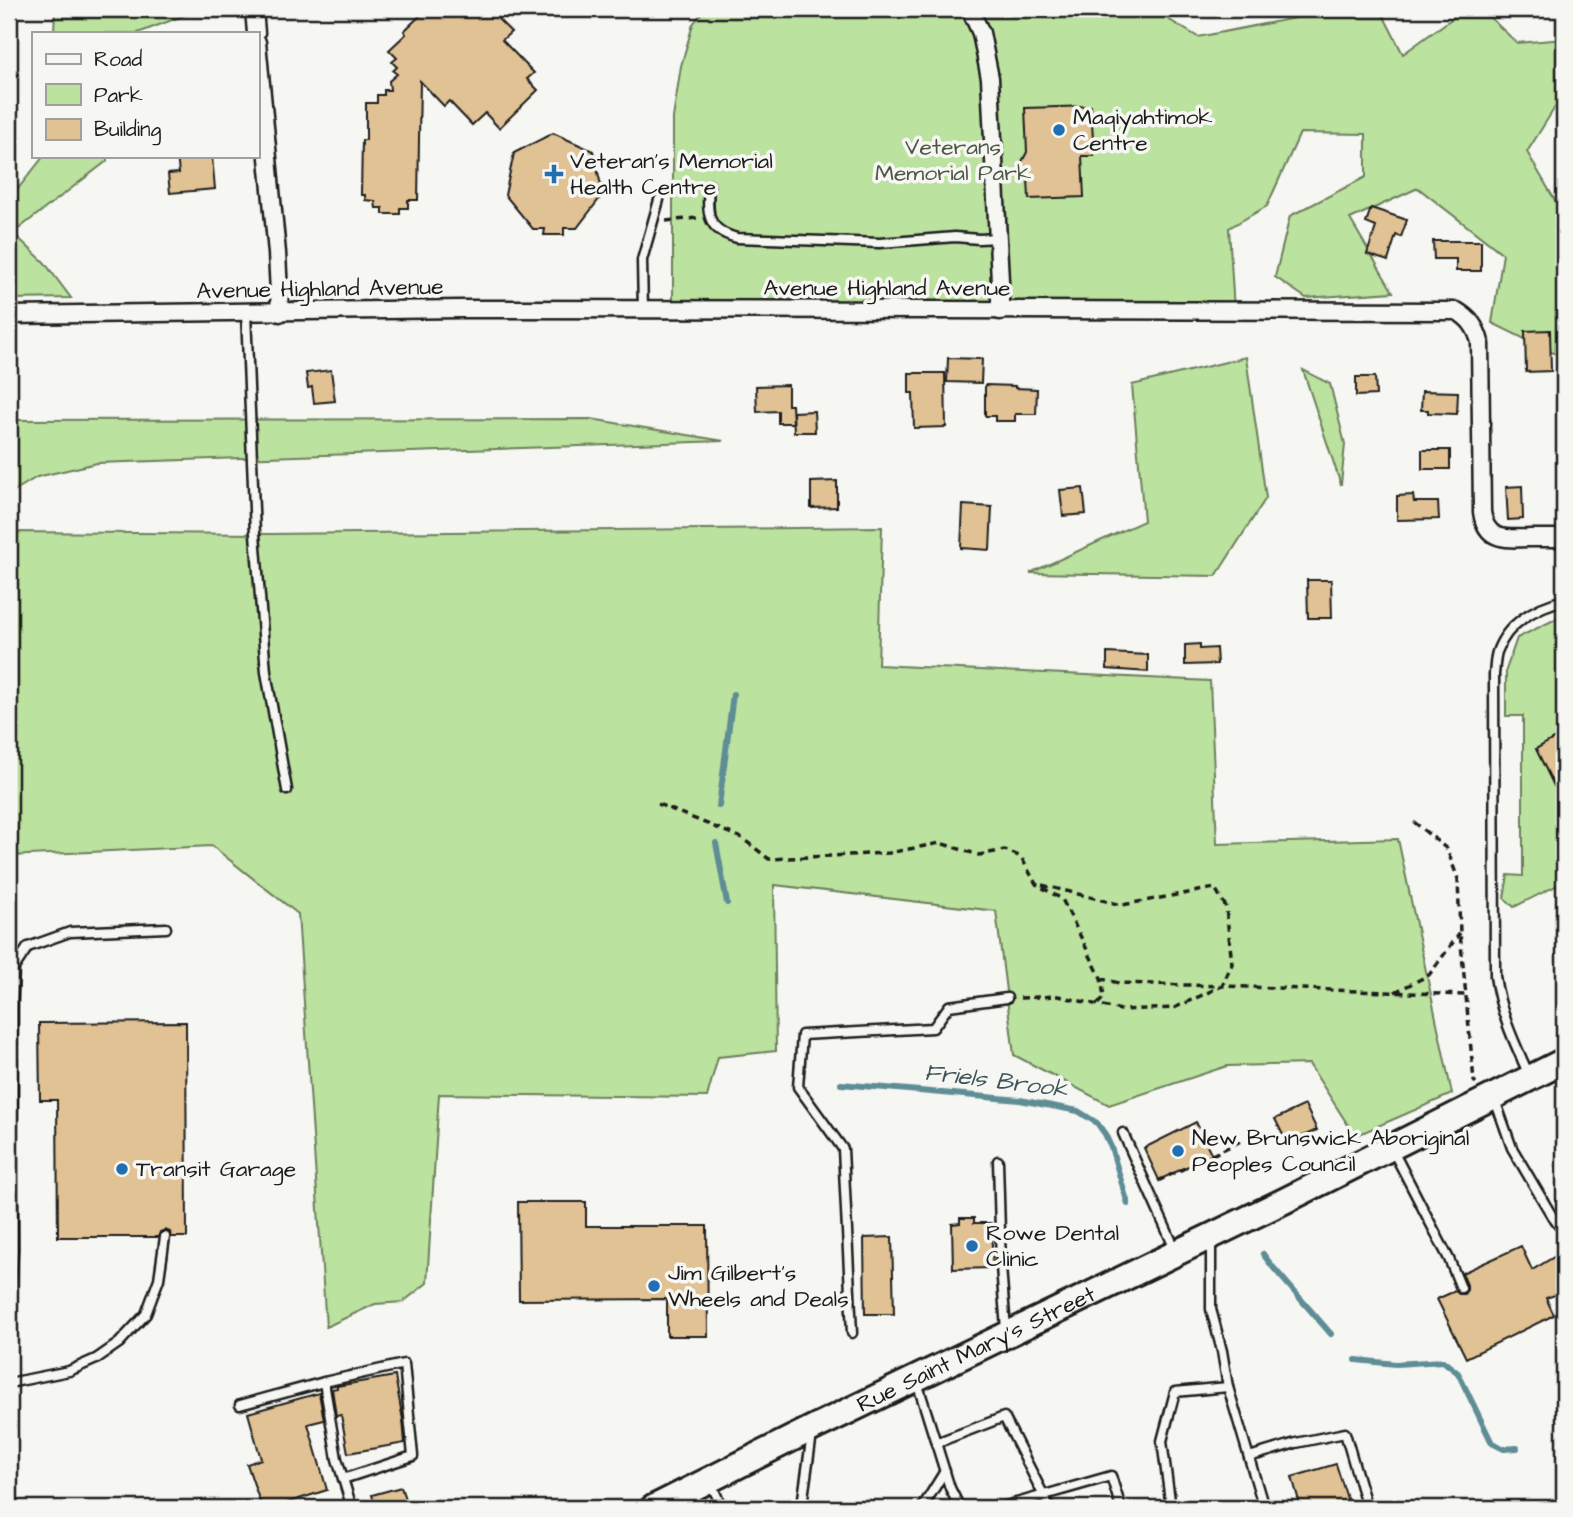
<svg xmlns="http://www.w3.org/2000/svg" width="1573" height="1517" viewBox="0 0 1573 1517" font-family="'Architects Daughter',sans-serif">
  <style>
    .green { fill: #bbe29e; stroke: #6c7f5d; stroke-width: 2 }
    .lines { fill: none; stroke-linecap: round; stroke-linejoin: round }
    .stream { stroke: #5e8d96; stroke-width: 6 }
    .building { fill: #e1c294; stroke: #1c1c1c; stroke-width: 2 }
    .lane-casing { stroke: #1c1c1c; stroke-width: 13 }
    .street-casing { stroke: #1c1c1c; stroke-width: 21 }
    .primary-casing { stroke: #1c1c1c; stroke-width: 30 }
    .path { stroke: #1c1c1c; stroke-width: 3.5; stroke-dasharray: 7 5; stroke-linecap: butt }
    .lane { stroke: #f6f6f2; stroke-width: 8 }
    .street { stroke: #f6f6f2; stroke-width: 16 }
    .primary { stroke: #f6f6f2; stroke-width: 24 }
    .poi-dot { fill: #1f6fb2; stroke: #f6f6f2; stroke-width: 2.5 }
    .labels { text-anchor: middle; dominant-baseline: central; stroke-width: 7; stroke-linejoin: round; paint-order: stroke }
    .poi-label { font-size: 23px; fill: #1c1c1c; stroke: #f6f6f2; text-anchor: start }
    .park-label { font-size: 23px; fill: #4c5743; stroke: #f6f6f2 }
    .street-label { font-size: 23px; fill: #1c1c1c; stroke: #f6f6f2 }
    .water-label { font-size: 24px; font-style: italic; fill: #3d5559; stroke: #f6f6f2 }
  </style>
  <rect width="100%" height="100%" fill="#f6f6f2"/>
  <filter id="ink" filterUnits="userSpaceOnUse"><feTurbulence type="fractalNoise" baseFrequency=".0143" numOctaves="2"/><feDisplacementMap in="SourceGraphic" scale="14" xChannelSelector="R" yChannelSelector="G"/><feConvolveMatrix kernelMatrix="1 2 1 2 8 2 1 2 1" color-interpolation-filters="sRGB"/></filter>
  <g filter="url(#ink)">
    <g class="green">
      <path d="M 55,9 L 201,9 L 138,33 L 54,33 Z"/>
      <path d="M 705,9 L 1151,9 L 1198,37 L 1315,14 L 1333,9 L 1380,9 L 1403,54 L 1465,9 L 1481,9 L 1517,43 L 1564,39 L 1564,93 L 1527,152 L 1564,216 L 1564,358 L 1492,323 L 1503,254 L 1418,188 L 1350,219 L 1393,292 L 1306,298 L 1275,277 L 1290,216 L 1366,177 L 1366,134 L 1300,133 L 1267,206 L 1229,228 L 1234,311 L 673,311 L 673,118 L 681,66 L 693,24 Z"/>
      <path d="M 44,156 L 107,156 L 107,161 L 13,233 L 44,262 L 71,298 L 9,299 L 9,200 Z"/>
      <path d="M 1246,357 L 1266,498 L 1216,576 L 1030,573 L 1144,521 L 1132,385 Z"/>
      <path d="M 1303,370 L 1330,384 L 1345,444 L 1341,485 Z"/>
      <path d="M 591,419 L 724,441 L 97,463 L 37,477 L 9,494 L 9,420 Z"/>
      <path d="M 882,527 L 878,665 L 1210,681 L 1217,844 L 1398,839 L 1452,1094 L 1355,1136 L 1309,1064 L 1227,1066 L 1109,1105 L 1014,1055 L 996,911 L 774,885 L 776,1051 L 718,1057 L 707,1097 L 439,1094 L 427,1283 L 403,1302 L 375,1304 L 326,1327 L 298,914 L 212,846 L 9,856 L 9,532 L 270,534 Z"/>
      <path d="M 1564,616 L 1564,733 L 1536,749 L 1564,806 L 1564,882 L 1514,907 L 1504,898 L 1508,875 L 1523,876 L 1523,716 L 1506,716 L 1506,670 L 1517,638 L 1560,617 Z"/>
    </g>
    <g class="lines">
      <g class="stream">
        <path d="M 719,806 L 733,694"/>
        <path d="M 716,843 L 727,903"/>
        <path d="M 841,1084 L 1020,1100 L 1078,1111 L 1097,1123 L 1105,1134 L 1111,1147 L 1128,1204"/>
        <path d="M 1263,1254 L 1272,1266 L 1331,1334"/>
        <path d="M 1356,1360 L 1396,1364 L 1443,1361 L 1458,1373 L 1492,1443 L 1504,1449 L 1517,1448"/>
      </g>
    </g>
    <g class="building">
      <path d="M 427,9 L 508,9 L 498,19 L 511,32 L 502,40 L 534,73 L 527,79 L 538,90 L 499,128 L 485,113 L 472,125 L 449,101 L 444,106 L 420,81 L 418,200 L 408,200 L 408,208 L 400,208 L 400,214 L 383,214 L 383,208 L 376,208 L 375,201 L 365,200 L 365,195 L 361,195 L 362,140 L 366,140 L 366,103 L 377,103 L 377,95 L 384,95 L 384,90 L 390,90 L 389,81 L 397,74 L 393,71 L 397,67 L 392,62 L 397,58 L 389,50 L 406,34 L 404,31 Z"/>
      <path d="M 1091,106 L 1094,156 L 1082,156 L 1084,197 L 1029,199 L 1028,178 L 1016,173 L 1027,152 L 1025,108 Z"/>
      <path d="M 553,133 L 593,151 L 603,194 L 577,228 L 564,228 L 564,235 L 544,235 L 545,229 L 533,229 L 505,195 L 514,153 Z"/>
      <path d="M 177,156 L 212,156 L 215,189 L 170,193 L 168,174 L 179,173 Z"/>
      <path d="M 1371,208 L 1407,220 L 1401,237 L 1396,235 L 1388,261 L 1367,254 L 1376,227 L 1366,223 Z"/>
      <path d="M 1433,241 L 1481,241 L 1481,271 L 1456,271 L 1456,259 L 1434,259 Z"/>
      <path d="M 1550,330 L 1551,371 L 1526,372 L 1525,331 Z"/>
      <path d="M 948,358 L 982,359 L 981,383 L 947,382 Z"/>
      <path d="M 331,370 L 335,401 L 314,403 L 312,387 L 308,388 L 306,373 Z"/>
      <path d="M 909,373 L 945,373 L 946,427 L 914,428 L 913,393 L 909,393 Z"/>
      <path d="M 1356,377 L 1375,377 L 1376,395 L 1356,396 Z"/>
      <path d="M 788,385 L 788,405 L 792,405 L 793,423 L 778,423 L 778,411 L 757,412 L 756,386 Z"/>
      <path d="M 985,385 L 1015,386 L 1015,388 L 1037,389 L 1036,414 L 1015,414 L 1015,421 L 995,421 L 995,416 L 985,416 Z"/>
      <path d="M 1422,391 L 1458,392 L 1457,414 L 1428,413 L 1428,410 L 1421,410 Z"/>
      <path d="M 814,411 L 815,432 L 794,432 L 793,412 Z"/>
      <rect x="1422" y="450" width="28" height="19"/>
      <path d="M 837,481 L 837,507 L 811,508 L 811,482 Z"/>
      <path d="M 1522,486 L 1523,519 L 1508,520 L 1506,487 Z"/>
      <path d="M 1083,488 L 1086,514 L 1063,516 L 1060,490 Z"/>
      <path d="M 1413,495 L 1414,502 L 1438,502 L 1439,519 L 1397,520 L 1397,496 Z"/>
      <path d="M 963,505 L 992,507 L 990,550 L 961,548 Z"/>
      <path d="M 1307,580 L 1331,580 L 1332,618 L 1308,618 Z"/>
      <path d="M 1200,644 L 1200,649 L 1216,648 L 1217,664 L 1185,665 L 1185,645 Z"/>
      <path d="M 1107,653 L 1148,655 L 1148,672 L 1107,669 Z"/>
      <path d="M 1564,733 L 1564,806 L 1536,749 Z"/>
      <path d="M 186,1022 L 187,1237 L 171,1237 L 170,1232 L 165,1230 L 160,1232 L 158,1237 L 58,1237 L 57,1100 L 40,1100 L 39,1023 Z"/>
      <path d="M 1305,1105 L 1317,1130 L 1287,1143 L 1275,1119 Z"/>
      <path d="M 1196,1122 L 1212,1155 L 1159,1180 L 1144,1148 Z"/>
      <path d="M 518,1202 L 586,1202 L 586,1226 L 707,1226 L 708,1336 L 667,1336 L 667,1299 L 519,1300 Z"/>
      <path d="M 960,1218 L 974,1218 L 974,1223 L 991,1223 L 993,1268 L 953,1269 L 952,1224 L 960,1223 Z"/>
      <path d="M 892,1237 L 894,1314 L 865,1314 L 864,1238 Z"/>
      <path d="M 1521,1246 L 1532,1270 L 1564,1251 L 1564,1292 L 1546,1298 L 1554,1315 L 1466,1358 L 1437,1299 L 1455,1291 L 1459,1294 L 1464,1294 L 1467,1290 L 1467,1285 L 1462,1273 Z"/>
      <path d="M 395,1376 L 403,1420 L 405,1443 L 348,1453 L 341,1415 L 336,1416 L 332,1389 L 337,1388 L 337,1386 Z"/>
      <path d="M 319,1393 L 324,1420 L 308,1424 L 327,1490 L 271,1508 L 262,1508 L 247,1464 L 261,1459 L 248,1413 Z"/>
      <path d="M 1336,1464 L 1350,1508 L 1301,1508 L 1292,1477 Z"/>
      <path d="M 401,1487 L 408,1508 L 376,1508 L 372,1495 Z"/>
    </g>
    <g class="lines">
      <defs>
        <g id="lane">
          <path d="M 709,185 C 707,213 706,230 737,238 L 880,243 L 955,237 L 979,239 L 998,238"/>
          <path d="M 643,311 L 642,260 L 659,200"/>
          <path d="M 246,313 L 255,534 L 266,672 L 287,790"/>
          <path d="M 1557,1068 L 1564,1084"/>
          <path d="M 1529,1075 C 1514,1042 1500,1012 1495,976 L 1494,674 C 1495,667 1495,658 1497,652 C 1507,623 1536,607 1564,600"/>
          <path d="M 1495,1100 L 1512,1148 L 1552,1216 L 1564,1232"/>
          <path d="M 1123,1133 L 1175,1249"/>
          <path d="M 1392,1149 L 1449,1259 L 1461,1288"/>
          <path d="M 998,1161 L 1001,1267 L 1006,1329"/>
          <path d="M 1211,1242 L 1211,1309 L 1222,1351 L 1228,1387 L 1264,1508"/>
          <path d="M 9,1318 L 13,1249 L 12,1010 L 14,968 L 28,947 L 70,932 L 166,928"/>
          <path d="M 852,1333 L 843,1149 L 798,1087 L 802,1035 L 933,1028 L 949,1006 L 1007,998"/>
          <path d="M 324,1382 L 404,1364 L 413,1456 L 343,1479"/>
          <path d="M 917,1382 L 950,1488 L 960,1508"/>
          <path d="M 9,1383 L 69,1371 L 96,1359 L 119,1343 L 146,1314 L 159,1279 L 165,1237"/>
          <path d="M 240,1405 L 324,1382 L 337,1459 L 352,1508"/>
          <path d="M 936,1443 L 1004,1417 L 1050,1508"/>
          <path d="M 1249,1457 L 1296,1443 L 1345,1433 L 1367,1508"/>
          <path d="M 711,1483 L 722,1508"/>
          <path d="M 796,1508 L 802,1505 L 812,1434"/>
          <path d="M 922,1508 L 945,1471"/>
          <path d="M 999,1508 L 1111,1476 L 1121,1508"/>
          <path d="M 1171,1508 L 1162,1441 L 1175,1392 L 1228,1387"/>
        </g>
        <g id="street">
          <path d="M 254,9 L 256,33"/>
          <path d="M 970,9 L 981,33 L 990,78 L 1000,281 L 1000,311"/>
          <path d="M 257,42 L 277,253 L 280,313"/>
          <path d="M 9,315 L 462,309 L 1457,311 C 1470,319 1476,327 1480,342 L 1482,512 C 1486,541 1505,539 1530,538 C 1541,538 1553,538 1564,538"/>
        </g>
        <g id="primary">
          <path id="s1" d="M 653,1508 L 813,1428 L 1284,1201 L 1564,1061"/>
        </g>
      </defs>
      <use href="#lane" class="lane-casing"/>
      <use href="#street" class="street-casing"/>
      <use href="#primary" class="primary-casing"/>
      <g class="path">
        <path d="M 666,221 L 697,218"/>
        <path d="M 658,804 L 742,838 L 769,859 L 889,853 L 940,843 L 979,855 L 1005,850 L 1021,857 L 1036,884 L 1062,899 L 1101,978 L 1104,997 L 1097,1005"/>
        <path d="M 1414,822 L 1447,849 L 1458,879 L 1460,933 L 1474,1081 L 1476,1083"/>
        <path d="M 1042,885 L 1122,905 L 1215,888 L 1226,907 L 1232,964 L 1222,986 L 1119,983 L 1102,979"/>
        <path d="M 1395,992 L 1429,975 L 1460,933"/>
        <path d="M 1020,998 L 1058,996 L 1121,1010 L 1174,1008 L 1222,986 L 1466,995"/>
        <path d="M 1158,1181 L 1241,1141"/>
      </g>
      <use href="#lane" class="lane"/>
      <use href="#street" class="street"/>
      <use href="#primary" class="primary"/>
    </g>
  </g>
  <g class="poi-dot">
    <circle cx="1059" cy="130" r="7"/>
    <path d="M550.5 163.5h7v7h7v7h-7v7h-7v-7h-7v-7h7z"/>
    <circle cx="1178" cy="1151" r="7"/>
    <circle cx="122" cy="1169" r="7"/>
    <circle cx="972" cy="1246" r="7"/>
    <circle cx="654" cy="1286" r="7"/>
  </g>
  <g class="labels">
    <g class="poi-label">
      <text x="1073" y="117">Maqiyahtimok<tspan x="1073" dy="26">Centre</tspan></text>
      <text x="570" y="161">Veteran's Memorial<tspan x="570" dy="26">Health Centre</tspan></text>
      <text x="1192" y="1138">New Brunswick Aboriginal<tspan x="1192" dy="26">Peoples Council</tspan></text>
      <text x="136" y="1169">Transit Garage</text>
      <text x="986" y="1233">Rowe Dental<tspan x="986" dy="26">Clinic</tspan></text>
      <text x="668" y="1273">Jim Gilbert's<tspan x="668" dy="26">Wheels and Deals</tspan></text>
    </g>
    <g class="park-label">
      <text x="953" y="147">Veterans<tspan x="953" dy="26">Memorial Park</tspan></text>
    </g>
    <g class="street-label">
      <text x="887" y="288">Avenue Highland Avenue</text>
      <text transform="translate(320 289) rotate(-1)">Avenue Highland Avenue</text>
      <text stroke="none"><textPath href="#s1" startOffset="360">Rue Saint Mary's Street</textPath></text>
    </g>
    <g class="water-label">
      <text transform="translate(996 1081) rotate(7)">Friels Brook</text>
    </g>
  </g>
  <rect width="1573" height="1517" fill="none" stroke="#f6f6f2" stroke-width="35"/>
  <rect x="18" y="18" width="1538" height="1482" fill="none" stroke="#1c1c1c" stroke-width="2.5" filter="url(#ink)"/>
  <rect x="32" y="32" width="228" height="126" fill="#f6f6f2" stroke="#9f9f9c" stroke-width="2"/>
  <rect x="46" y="54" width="35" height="10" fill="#f6f6f2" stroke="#9f9f9c" stroke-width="2"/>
  <text x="94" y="66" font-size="21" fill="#1c1c1c">Road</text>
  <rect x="46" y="84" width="35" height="21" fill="#bbe29e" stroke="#9f9f9c" stroke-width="2"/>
  <text x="94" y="102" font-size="21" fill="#1c1c1c">Park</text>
  <rect x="46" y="119" width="35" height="21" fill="#e1c294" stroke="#9f9f9c" stroke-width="2"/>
  <text x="94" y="136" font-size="21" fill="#1c1c1c">Building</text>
</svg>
